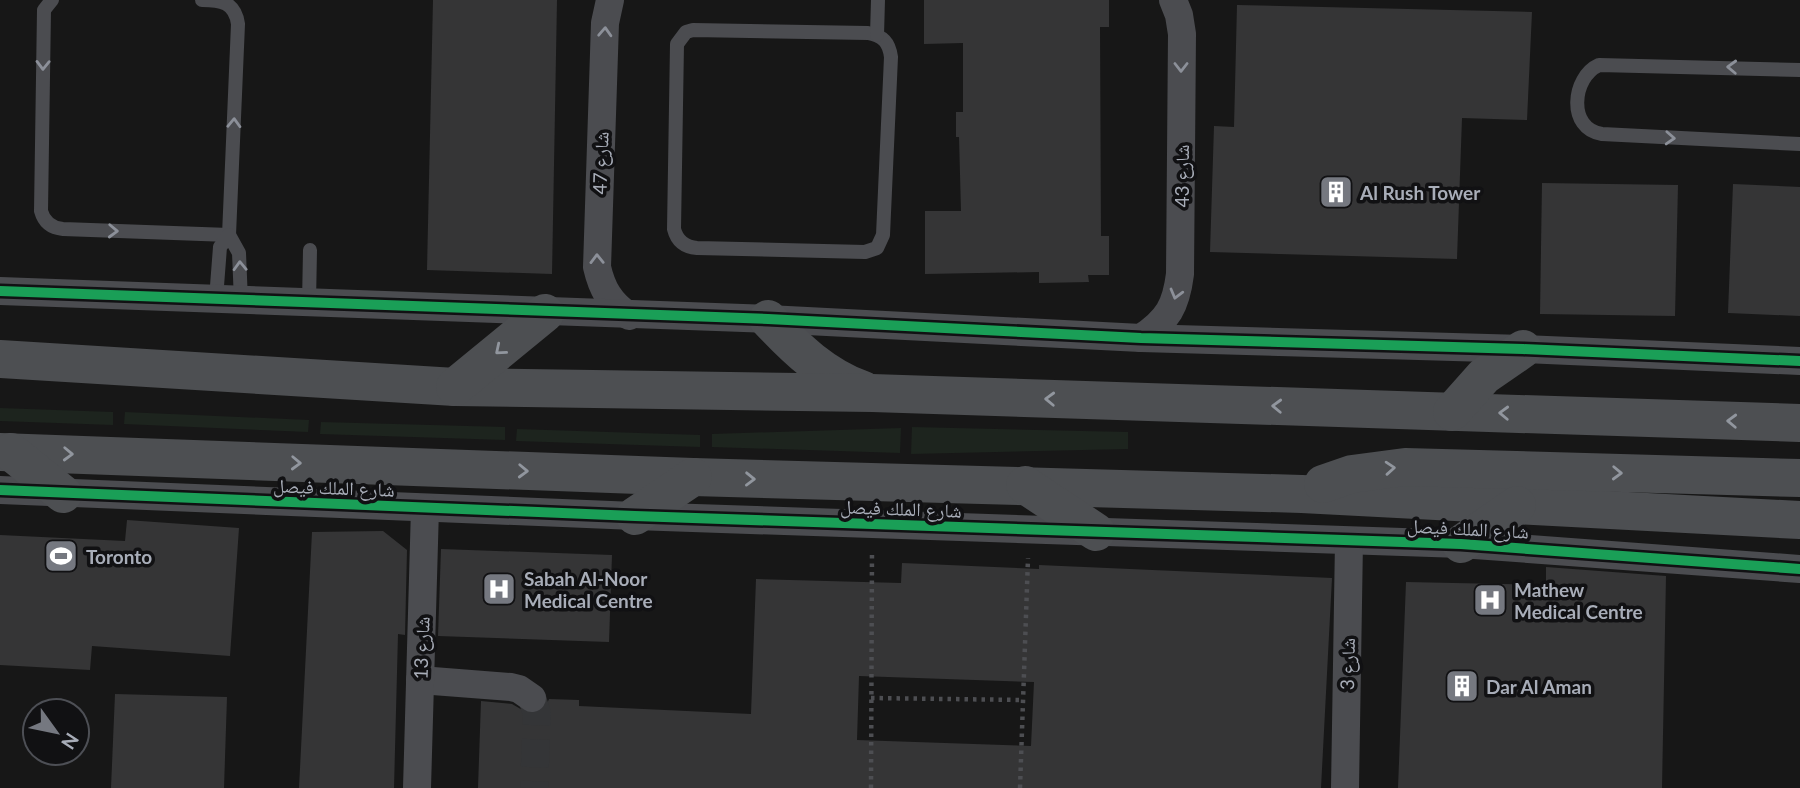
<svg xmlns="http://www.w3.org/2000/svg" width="1800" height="788" viewBox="0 0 1800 788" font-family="Lato,'Noto Naskh Arabic',sans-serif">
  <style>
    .green { fill: #1d241e }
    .building { fill: #353536; fill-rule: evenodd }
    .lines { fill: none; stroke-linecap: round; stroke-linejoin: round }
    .street-tunnel { stroke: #343537; stroke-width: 28; stroke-dasharray: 28 14; stroke-linecap: butt }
    .path { stroke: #4d4e52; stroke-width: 4.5; stroke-dasharray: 3.5 5; stroke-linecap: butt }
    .lane { stroke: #4b4c50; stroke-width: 14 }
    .street { stroke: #4b4c50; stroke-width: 28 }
    .primary { stroke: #4d4f52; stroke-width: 38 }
    .cycleway-casing { stroke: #111113; stroke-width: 15 }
    .cycleway { stroke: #1a9f57; stroke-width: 10 }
    .oneway { stroke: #8c9099 }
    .oneway2 { stroke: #91969e }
    .labels { text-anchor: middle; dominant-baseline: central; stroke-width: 7; stroke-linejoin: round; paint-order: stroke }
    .street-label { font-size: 19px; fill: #a8adb8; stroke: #111113 }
    .poi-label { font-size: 19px; font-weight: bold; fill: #a8adb8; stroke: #111113; text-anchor: start }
  </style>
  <rect width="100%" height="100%" fill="#171717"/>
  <g class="green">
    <path d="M 0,408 L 113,412 L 113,425 L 0,421 Z"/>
    <path d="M 125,412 L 309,420 L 308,432 L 124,424 Z"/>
    <path d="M 321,422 L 505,427 L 505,440 L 320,434 Z"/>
    <path d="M 912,427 L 1128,432 L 1128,449 L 911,454 Z"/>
    <path d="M 901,428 L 900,453 L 712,447 L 712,434 Z"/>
    <path d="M 517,429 L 700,435 L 700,447 L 516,441 Z"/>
  </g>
  <g class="building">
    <path d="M 433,0 L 557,0 L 552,274 L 427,270 Z"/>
    <path d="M 924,0 L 1109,0 L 1109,27 L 1100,27 L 1101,236 L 1109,236 L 1109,275 L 1088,275 L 1089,282 L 1039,283 L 1039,272 L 925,274 L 925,211 L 961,211 L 959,137 L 956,137 L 956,112 L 963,112 L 963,43 L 924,44 Z"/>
    <path d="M 1237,5 L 1532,12 L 1527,120 L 1462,118 L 1457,259 L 1210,252 L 1214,126 L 1234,127 Z"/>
    <path d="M 1542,183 L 1678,185 L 1675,316 L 1540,314 Z"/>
    <path d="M 1733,184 L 1800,187 L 1800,316 L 1728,313 Z"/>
    <path d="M 127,520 L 239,528 L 230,656 L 92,646 L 90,670 L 0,665 L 0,535 L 125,541 Z"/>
    <path d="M 383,531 L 407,550 L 405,635 L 398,634 L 394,788 L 299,788 L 312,532 Z"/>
    <path d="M 441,549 L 612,555 L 609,642 L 438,636 Z"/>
    <path d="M 902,563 L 1039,569 L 1039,565 L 1332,578 L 1321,788 L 478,788 L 481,701 L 512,704 L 531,715 L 538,713 L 545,708 L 549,699 L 579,700 L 579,706 L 751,714 L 756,579 L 901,583 ZM 859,676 L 1034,682 L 1031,746 L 857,740 Z"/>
    <path d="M 1546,567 L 1666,576 L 1662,788 L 1398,788 L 1406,582 L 1546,585 Z"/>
    <path d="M 115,694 L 227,697 L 224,788 L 111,788 Z"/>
  </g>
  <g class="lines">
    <path class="street-tunnel" d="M 532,698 L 537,714 L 534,788"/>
    <g class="path">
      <path d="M 871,698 L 1023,700"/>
      <path d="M 871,788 L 872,551"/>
      <path d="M 1020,788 L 1028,558"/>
    </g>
    <g class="lane">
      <path d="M 52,0 L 44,10 L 41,211 C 44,222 51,228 63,229 L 229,235 L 238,24 C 235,2 221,0 202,0"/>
      <path d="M 693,30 L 868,33 C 883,36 889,42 891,57 L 883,235 L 877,248 L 865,252 L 697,248 C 685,247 677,241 674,229 L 677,44 L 686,32 Z"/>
      <path d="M 877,35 L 878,0"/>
      <path d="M 1800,70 L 1599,65 C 1572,77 1567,129 1602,134 L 1800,144"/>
      <path d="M 216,299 L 220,247 L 229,235 L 239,253 L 241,301"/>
      <path d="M 309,303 L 310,250"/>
    </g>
    <g class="street">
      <path d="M 610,0 L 605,23 L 597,267 C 602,289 610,303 629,316"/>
      <path d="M 0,291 L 768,319 L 1141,338 L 1523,349 L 1800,361"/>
      <path d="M 1141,338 C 1168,320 1176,306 1180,274 L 1182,34 L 1179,15 L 1173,0"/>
      <path d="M 0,490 L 635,516 L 1461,544 L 1800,569"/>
      <path d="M 420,680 L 511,687 L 519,689 L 532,698"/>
      <path d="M 417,788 L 425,508"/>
      <path d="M 1345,788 L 1349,541"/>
    </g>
    <g class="primary">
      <path d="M 768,319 C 796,349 824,376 863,390"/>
      <path d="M 0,359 L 455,387 L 872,393 L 1800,423"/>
      <path d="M 455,387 L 545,313"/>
      <path d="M 1452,412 L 1484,376 L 1523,349"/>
      <path d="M 0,452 L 693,477 L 1302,494 L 1800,520"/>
      <path d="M 11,452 L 63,494"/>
      <path d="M 1323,484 L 1352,474 L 1405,467 L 1800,478"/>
      <path d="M 1025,485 L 1096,532"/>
      <path d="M 635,516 L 693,477"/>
      <path d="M 1461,544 L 1517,505"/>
    </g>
    <defs>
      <g id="cycleway">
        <path d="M 0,291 L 768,319 L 1141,338 L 1523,349 L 1800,361"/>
        <path d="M 0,490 L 635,516 L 1461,544 L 1800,569"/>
      </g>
    </defs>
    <use href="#cycleway" class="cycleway-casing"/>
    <use href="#cycleway" class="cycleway"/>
  </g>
  <defs><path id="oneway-chevron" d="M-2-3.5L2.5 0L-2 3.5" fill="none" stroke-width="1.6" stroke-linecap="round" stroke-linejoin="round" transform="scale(1.75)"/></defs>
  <g class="oneway">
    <use href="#oneway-chevron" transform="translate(605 32) rotate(-87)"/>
    <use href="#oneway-chevron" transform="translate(43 65) rotate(91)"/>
    <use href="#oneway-chevron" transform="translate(1181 67) rotate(90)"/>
    <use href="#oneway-chevron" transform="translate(1732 67) rotate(-178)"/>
    <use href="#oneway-chevron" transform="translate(234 123) rotate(-88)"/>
    <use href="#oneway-chevron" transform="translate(1670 138) rotate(3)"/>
    <use href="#oneway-chevron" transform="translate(113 231) rotate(2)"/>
    <use href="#oneway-chevron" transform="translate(597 259) rotate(-91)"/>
    <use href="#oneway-chevron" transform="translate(240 266) rotate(-92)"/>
    <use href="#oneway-chevron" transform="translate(1176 294) rotate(105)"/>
  </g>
  <g class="oneway2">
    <use href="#oneway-chevron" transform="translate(500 350) rotate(140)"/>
    <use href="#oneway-chevron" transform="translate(1050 399) rotate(-178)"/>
    <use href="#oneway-chevron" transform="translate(1277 406) rotate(-178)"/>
    <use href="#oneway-chevron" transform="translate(1504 413) rotate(-178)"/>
    <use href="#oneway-chevron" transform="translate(1732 421) rotate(-178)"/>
    <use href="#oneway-chevron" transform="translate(68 454) rotate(2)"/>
    <use href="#oneway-chevron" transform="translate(296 463) rotate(2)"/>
    <use href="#oneway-chevron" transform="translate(1390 468) rotate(-4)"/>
    <use href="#oneway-chevron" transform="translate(523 471) rotate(2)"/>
    <use href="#oneway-chevron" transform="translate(1617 473) rotate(2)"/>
    <use href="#oneway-chevron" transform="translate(750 479) rotate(1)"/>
  </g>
  <defs>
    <symbol id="building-square" viewBox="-11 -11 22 22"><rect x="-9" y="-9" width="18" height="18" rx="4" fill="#757880" stroke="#111113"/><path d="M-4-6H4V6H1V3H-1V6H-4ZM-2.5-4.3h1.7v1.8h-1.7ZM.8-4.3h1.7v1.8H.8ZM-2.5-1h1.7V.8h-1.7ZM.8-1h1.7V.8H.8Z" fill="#fff"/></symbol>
    <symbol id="stadium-square" viewBox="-11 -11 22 22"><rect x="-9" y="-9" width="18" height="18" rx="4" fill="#757880" stroke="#111113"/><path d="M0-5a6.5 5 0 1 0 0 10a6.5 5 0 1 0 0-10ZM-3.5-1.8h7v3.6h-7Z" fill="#fff"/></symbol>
    <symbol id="hospital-square" viewBox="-11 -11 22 22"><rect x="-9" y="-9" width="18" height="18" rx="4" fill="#757880" stroke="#111113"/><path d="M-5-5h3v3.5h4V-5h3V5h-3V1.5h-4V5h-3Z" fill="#fff"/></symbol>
  </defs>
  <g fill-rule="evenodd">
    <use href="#building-square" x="1317" y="173" width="38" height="38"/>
    <use href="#stadium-square" x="42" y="537" width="38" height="38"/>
    <use href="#hospital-square" x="480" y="570" width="38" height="38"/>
    <use href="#hospital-square" x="1471" y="581" width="38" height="38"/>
    <use href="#building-square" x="1443" y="667" width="38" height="38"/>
  </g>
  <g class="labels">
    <g class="street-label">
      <text transform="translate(600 163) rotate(-88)">شارع 47</text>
      <text transform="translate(1181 176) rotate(-90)">شارع 43</text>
      <text transform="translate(334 487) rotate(2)">شارع الملك فيصل</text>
      <text transform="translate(901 508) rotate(2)">شارع الملك فيصل</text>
      <text transform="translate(1468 528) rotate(3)">شارع الملك فيصل</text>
      <text transform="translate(421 648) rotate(-88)">شارع 13</text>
      <text transform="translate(1347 664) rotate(-89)">شارع 3</text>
    </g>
    <g class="poi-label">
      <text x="1360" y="192">Al Rush Tower</text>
      <text x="86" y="556">Toronto</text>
      <text x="524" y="578">Sabah Al-Noor<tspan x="524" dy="22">Medical Centre</tspan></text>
      <text x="1514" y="589">Mathew<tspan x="1514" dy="22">Medical Centre</tspan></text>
      <text x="1486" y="686">Dar Al Aman</text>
    </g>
  </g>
  <g transform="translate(56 732) rotate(123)"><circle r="33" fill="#111113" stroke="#4d4f55" stroke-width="2"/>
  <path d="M0-5L12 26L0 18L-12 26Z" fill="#757880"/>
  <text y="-10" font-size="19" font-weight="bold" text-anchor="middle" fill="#a8adb8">N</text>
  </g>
</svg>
